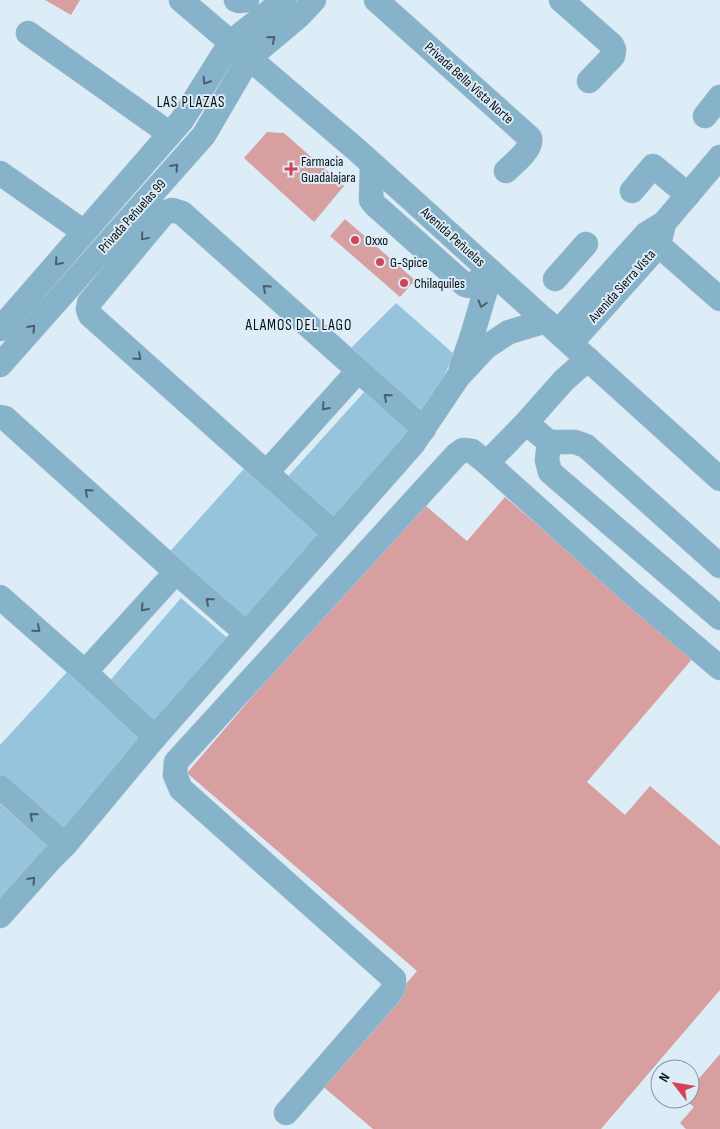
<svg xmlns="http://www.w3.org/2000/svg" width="720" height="1129" viewBox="0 0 720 1129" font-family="'Sofia Sans Condensed',sans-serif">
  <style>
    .green { fill: #97c4dd }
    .building { fill: #d89fa1 }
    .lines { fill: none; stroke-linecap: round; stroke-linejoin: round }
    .minor-casing { stroke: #bac9d3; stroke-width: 25 }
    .minor { stroke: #86b2ca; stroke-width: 24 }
    .oneway { stroke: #48606e }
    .poi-dot { fill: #d24258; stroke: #dcedf8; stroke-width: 2 }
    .labels { text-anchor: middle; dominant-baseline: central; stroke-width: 4; stroke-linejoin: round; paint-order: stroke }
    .street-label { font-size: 14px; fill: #090f12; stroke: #dcedf8 }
    .poi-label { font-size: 14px; fill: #090f12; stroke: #dcedf8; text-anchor: start }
    .neighbourhood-label { font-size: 15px; letter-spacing: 1px; fill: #090f12; stroke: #dcedf8 }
  </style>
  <rect width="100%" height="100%" fill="#dcedf8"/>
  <g class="green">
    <path d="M 396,303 L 454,354 L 423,422 L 345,354 Z"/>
    <path d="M 366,390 L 412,435 L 335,526 L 282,483 Z"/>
    <path d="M 251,461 L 333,534 L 246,630 L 164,558 Z"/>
    <path d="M 181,598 L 231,641 L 156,730 L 107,684 Z"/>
    <path d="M 79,659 L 155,731 L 66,843 L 0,776 L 0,745 Z"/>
    <path d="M 0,804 L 50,847 L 0,904 Z"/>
  </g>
  <g class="building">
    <path d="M 45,0 L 80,0 L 71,15 Z"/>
    <path d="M 267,132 L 284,133 L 344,186 L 314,222 L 244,158 Z"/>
    <path d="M 345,219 L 415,280 L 400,297 L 330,236 Z"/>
    <path d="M 505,497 L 693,658 L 587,782 L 625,815 L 650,786 L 720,846 L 720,990 L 601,1129 L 373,1129 L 320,1084 L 417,971 L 187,773 L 420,501 L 467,541 Z"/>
    <path d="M 720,1054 L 720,1129 L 686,1129 L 680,1123 L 694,1107 L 684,1099 L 690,1099 L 690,1089 Z"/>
  </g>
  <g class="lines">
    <defs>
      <g id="minor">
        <path d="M 181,0 L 358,151 L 720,479"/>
        <path d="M 236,0 L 239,1 L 247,0"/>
        <path d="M 376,0 L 530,138 C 532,150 514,163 506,171"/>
        <path d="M 561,0 L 612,45 L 614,50 L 613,56 L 589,81"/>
        <path d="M 28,33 L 170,134"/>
        <path d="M 705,116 L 720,97"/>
        <path d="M 372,164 L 371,200 L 375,205 L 465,285 L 470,286 L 491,272"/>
        <path d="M 0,173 L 84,232"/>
        <path d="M 632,191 L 653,166 L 688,195"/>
        <path d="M 647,235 L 720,299"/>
        <path d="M 555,279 L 586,244"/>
        <path d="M 0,329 L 182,120 L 231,42 L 284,0"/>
        <path d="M 558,332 L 646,234 L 664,223 L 720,157"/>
        <path d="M 571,343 L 659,245 L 664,223"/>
        <path d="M 588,359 L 564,380 L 526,423 L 487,463 L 633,594 L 720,668"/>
        <path d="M 0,365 L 204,135 L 249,58 L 299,16 L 314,0"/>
        <path d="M 461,368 L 472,336 L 491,272"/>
        <path d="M 0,417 L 5,418 L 176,572 L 246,633"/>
        <path d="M 537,432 L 549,442 L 575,442 L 586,446 L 720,566"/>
        <path d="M 549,442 L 547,460 L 550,472 L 720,618"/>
        <path d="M 267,472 L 358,371"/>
        <path d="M 334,533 L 90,315 L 88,309 L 89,303 L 164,213 L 172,210 L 182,213 L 424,429"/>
        <path d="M 0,597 L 85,672 L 155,737"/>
        <path d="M 85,672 L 176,572"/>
        <path d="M 0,787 L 65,845"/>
        <path d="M 0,916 L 50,860 L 65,845 L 155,737 L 413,444 L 458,377 L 486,347 L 509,332 L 546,321"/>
        <path d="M 286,1113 L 392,991 L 394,985 L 394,979 L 181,789 L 175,775 L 176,762 L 456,455 L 463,450 L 472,451 L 487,463"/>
      </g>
    </defs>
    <use href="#minor" class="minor-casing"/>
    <use href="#minor" class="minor"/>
  </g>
  <defs><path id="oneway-chevron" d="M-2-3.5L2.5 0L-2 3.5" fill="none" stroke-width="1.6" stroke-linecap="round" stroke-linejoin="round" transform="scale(1.25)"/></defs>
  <g class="oneway">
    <use href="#oneway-chevron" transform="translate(272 39) rotate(-40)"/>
    <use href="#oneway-chevron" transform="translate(206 81) rotate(122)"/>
    <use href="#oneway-chevron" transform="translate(175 167) rotate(-48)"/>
    <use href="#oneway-chevron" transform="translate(144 237) rotate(130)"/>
    <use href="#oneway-chevron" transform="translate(58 262) rotate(131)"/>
    <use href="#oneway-chevron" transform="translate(266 288) rotate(-138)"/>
    <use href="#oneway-chevron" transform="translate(482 304) rotate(106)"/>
    <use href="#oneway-chevron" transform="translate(32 328) rotate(-48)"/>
    <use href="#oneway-chevron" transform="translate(138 357) rotate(42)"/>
    <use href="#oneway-chevron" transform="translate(387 397) rotate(-139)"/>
    <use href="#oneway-chevron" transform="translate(325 407) rotate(132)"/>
    <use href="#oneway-chevron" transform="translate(88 492) rotate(-138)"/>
    <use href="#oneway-chevron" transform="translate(209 601) rotate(-139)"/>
    <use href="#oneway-chevron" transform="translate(144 608) rotate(132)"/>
    <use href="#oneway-chevron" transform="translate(37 629) rotate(41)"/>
    <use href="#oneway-chevron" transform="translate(33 816) rotate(-139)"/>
    <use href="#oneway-chevron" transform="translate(32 880) rotate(-48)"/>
  </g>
  <g class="poi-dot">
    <path d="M288.5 161.5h5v5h5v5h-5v5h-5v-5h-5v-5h5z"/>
    <circle cx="355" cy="240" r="5"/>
    <circle cx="380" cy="262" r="5"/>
    <circle cx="404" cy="283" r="5"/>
  </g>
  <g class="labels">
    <g class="street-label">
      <text transform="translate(469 83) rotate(42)">Privada Bella Vista Norte</text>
      <text transform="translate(132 216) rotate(-48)">Privada Peñuelas 99</text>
      <text transform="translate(453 237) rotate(42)">Avenida Peñuelas</text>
      <text transform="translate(622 286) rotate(-48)">Avenida Sierra Vista</text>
    </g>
    <g class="poi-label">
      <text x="301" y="161">Farmacia<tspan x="301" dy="16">Guadalajara</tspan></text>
      <text x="365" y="240">Oxxo</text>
      <text x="390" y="262">G-Spice</text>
      <text x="414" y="283">Chilaquiles</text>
    </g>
    <g class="neighbourhood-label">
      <text x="191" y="102">LAS PLAZAS</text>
      <text x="299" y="325">ALAMOS DEL LAGO</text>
    </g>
  </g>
  <g transform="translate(675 1084) rotate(301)"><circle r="24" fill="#dcedf8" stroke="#88949c"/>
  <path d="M0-4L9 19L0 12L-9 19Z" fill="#d24258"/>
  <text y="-8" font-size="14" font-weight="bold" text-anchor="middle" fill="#090f12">N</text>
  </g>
</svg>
